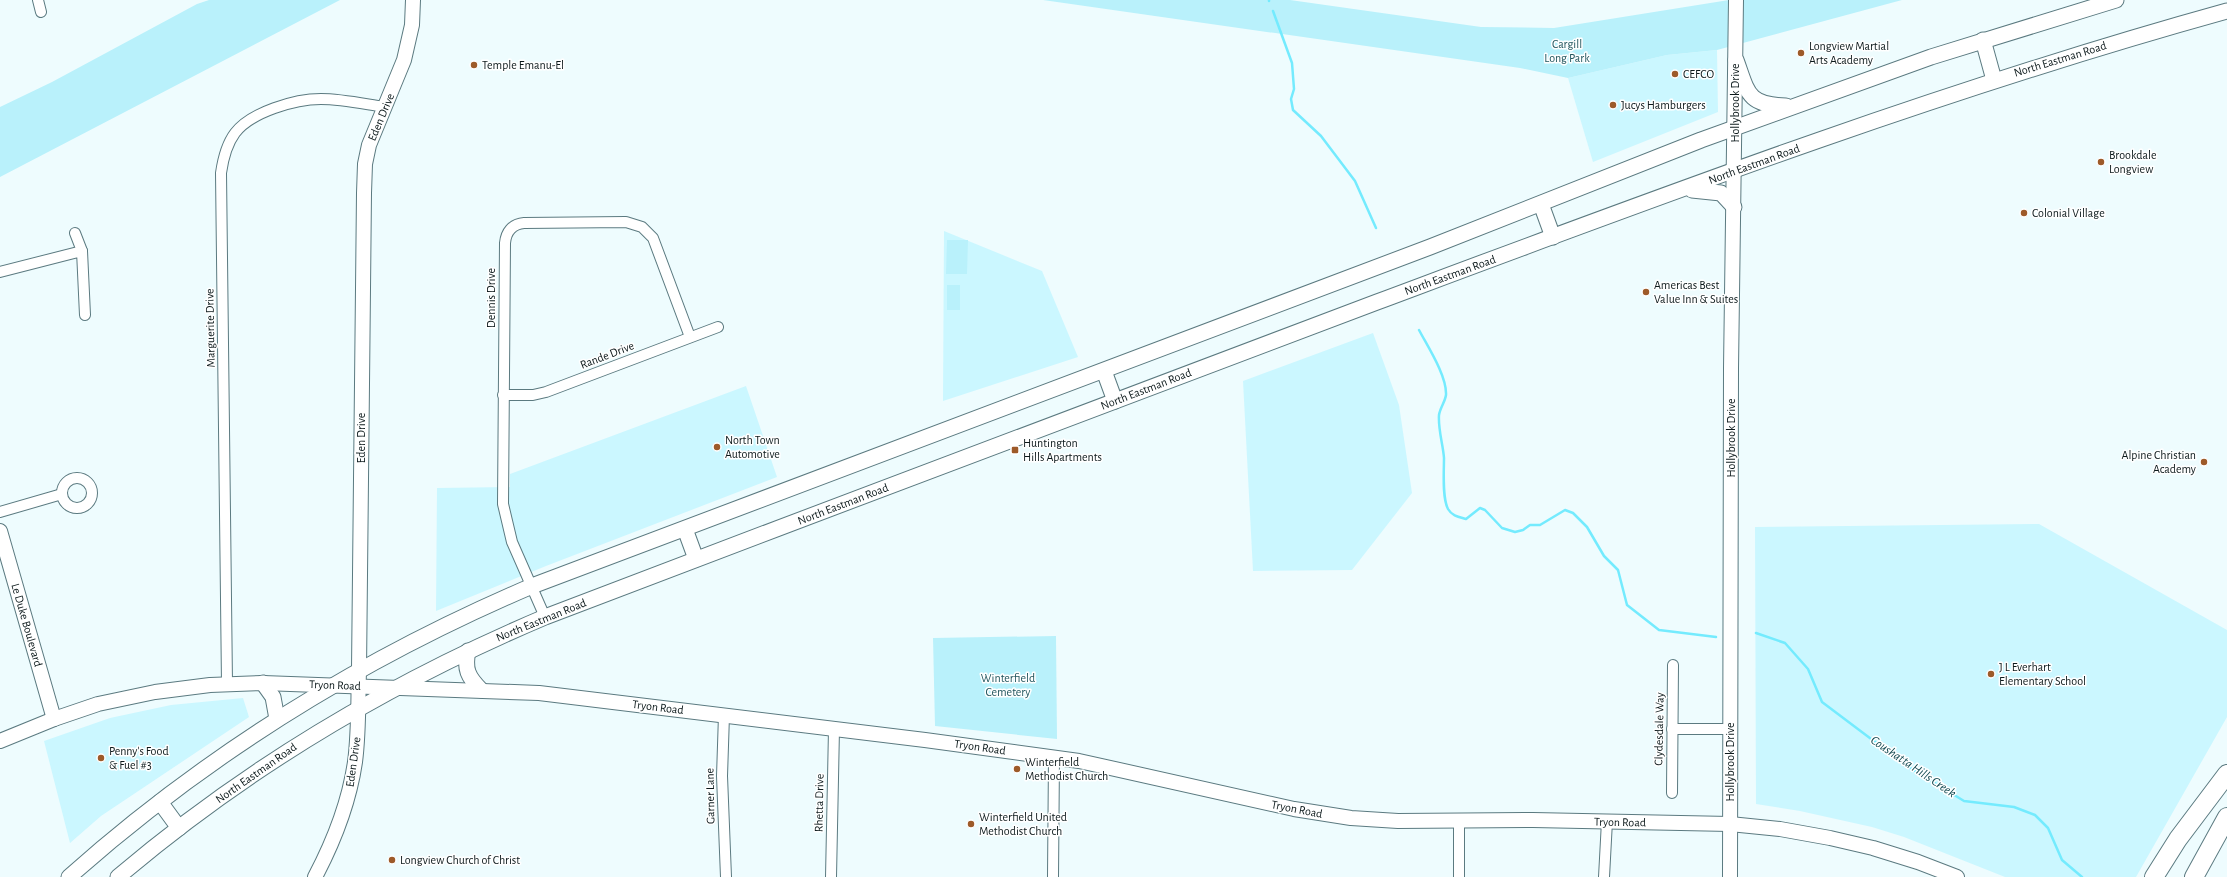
<svg xmlns="http://www.w3.org/2000/svg" width="2227" height="877" viewBox="0 0 2227 877" font-family="'Alegreya Sans',sans-serif">
  <style>
    .built { fill: #cbf7ff }
    .green { fill: #b9f1fb }
    .lines { fill: none; stroke-linecap: round; stroke-linejoin: round }
    .stream { stroke: #74ebfe; stroke-width: 2.5 }
    .street-casing { stroke: #5b7a80; stroke-width: 12 }
    .secondary-casing { stroke: #5b7a80; stroke-width: 16 }
    .primary-casing { stroke: #5b7a80; stroke-width: 17 }
    .highway-casing { stroke: #5b7a80; stroke-width: 20 }
    .street { stroke: #fff; stroke-width: 10 }
    .secondary { stroke: #fff; stroke-width: 14 }
    .primary { stroke: #fff; stroke-width: 15 }
    .highway { stroke: #fff; stroke-width: 18 }
    .poi-dot { fill: #9d5a29; stroke: #fff; stroke-width: 1.5 }
    .labels { text-anchor: middle; dominant-baseline: central; stroke-width: 3; stroke-linejoin: round; paint-order: stroke }
    .park-label { font-size: 12px; fill: #22565e; stroke: #fff }
    .poi-label { font-size: 12px; fill: #0c191b; stroke: #fff; text-anchor: start }
    .street-label { font-size: 12px; fill: #0c191b; stroke: #fff }
    .water-label { font-size: 13px; font-style: italic; fill: #114850; stroke: #fff }
  </style>
  <rect width="100%" height="100%" fill="#eefcfe"/>
  <g class="built">
    <path d="M 1717,50 L 1718,112 L 1593,162 L 1568,78 L 1667,55 Z"/>
    <path d="M 944,231 L 1042,271 L 1078,357 L 943,401 Z"/>
    <path d="M 1373,333 L 1399,405 L 1412,493 L 1352,570 L 1253,571 L 1243,381 Z"/>
    <path d="M 746,386 L 777,477 L 546,566 L 436,611 L 437,488 L 510,487 L 510,474 Z"/>
    <path d="M 2039,524 L 2227,630 L 2227,717 L 2136,877 L 2005,877 L 1904,837 L 1872,827 L 1800,811 L 1756,804 L 1755,527 Z"/>
    <path d="M 243,698 L 249,717 L 101,816 L 70,843 L 44,741 L 110,718 L 171,705 Z"/>
  </g>
  <g class="green">
    <path d="M 209,0 L 340,0 L 0,177 L 0,107 L 52,82 L 197,4 Z"/>
    <path d="M 1043,0 L 1290,0 L 1481,27 L 1554,28 L 1729,0 L 1902,0 L 1717,50 L 1667,55 L 1568,78 L 1520,68 Z"/>
    <path d="M 947,240 L 968,240 L 967,274 L 946,274 Z"/>
    <rect x="947" y="285" width="13" height="25"/>
    <path d="M 1056,636 L 1057,739 L 935,726 L 933,638 Z"/>
  </g>
  <g class="lines">
    <g class="stream">
      <path d="M 1269,0 L 1269,1"/>
      <path d="M 1273,11 L 1292,63 L 1294,89 L 1291,99 L 1293,110 L 1321,136 L 1355,181 L 1376,228"/>
      <path d="M 1419,330 C 1428,347 1447,376 1446,395 C 1445,402 1440,408 1439,415 C 1438,430 1443,444 1444,458 C 1444,471 1442,498 1448,509 C 1452,516 1459,517 1466,519 L 1480,508 L 1485,510 L 1502,528 L 1515,532 L 1523,530 L 1530,525 L 1540,525 L 1565,510 L 1573,513 L 1587,527 L 1604,556 L 1618,570 L 1627,605 L 1659,630 L 1716,637"/>
      <path d="M 1756,633 L 1785,643 L 1808,669 L 1822,702 L 1907,766 L 1964,801 L 2014,807 L 2035,815 L 2048,828 L 2062,860 L 2082,877"/>
    </g>
    <defs>
      <g id="street">
        <path d="M 38,0 L 41,12"/>
        <path d="M 75,233 L 82,251"/>
        <path d="M 0,272 L 82,251 L 85,315"/>
        <path d="M 503,395 L 533,395 L 546,392 L 718,327"/>
        <circle cx="77" cy="493" r="15"/>
        <path d="M 0,512 L 62,494"/>
        <path d="M 545,617 L 512,542 L 503,504 L 505,243 C 506,232 512,224 524,223 L 626,222 L 642,227 L 653,238 L 690,337"/>
        <path d="M 227,684 L 221,173 C 223,159 226,145 235,133 C 251,112 295,99 321,99 C 342,99 364,104 384,107"/>
        <path d="M 724,715 L 722,776 L 726,877"/>
        <path d="M 1672,729 L 1730,729"/>
        <path d="M 1672,793 L 1673,665"/>
        <path d="M 1459,820 L 1459,877"/>
        <path d="M 831,877 L 834,729"/>
        <path d="M 1053,877 L 1054,757"/>
        <path d="M 1604,877 L 1607,821"/>
      </g>
      <g id="secondary">
        <path d="M 0,531 L 54,719"/>
        <path d="M 0,741 L 54,719 L 98,704 L 155,692 L 210,685 L 263,683 L 539,693 L 925,740 L 1079,761 L 1294,809 L 1351,818 L 1398,821 L 1533,820 L 1730,824 L 1780,829 L 1830,838 L 1873,848 L 1918,862 L 1957,877"/>
        <path d="M 315,877 C 334,841 349,803 355,762 C 359,732 358,701 359,670 L 364,193 L 365,164 L 369,145 L 404,60 L 412,25 L 413,0"/>
        <path d="M 1730,877 L 1731,368 L 1736,0"/>
      </g>
      <g id="primary">
        <path d="M 1983,40 L 1994,80"/>
        <path d="M 1736,60 C 1748,93 1747,105 1786,106"/>
        <path d="M 1692,190 L 1721,193 L 1734,207"/>
        <path d="M 1541,204 L 1553,237"/>
        <path d="M 1104,371 L 1115,401"/>
        <path d="M 685,529 L 696,559"/>
        <path d="M 468,651 C 464,669 468,677 481,690"/>
        <path d="M 263,683 L 273,697 L 277,719"/>
        <path d="M 160,802 L 179,828"/>
        <path d="M 69,877 C 206,755 363,658 532,586 L 1430,247 L 1701,140 L 1931,57 L 2116,0"/>
        <path d="M 118,877 C 246,768 389,683 545,617 C 822,511 1100,407 1377,302 C 1658,197 1938,91 2227,11"/>
      </g>
      <g id="highway">
        <path d="M 2154,877 L 2178,839 L 2227,774"/>
        <path d="M 2194,877 L 2227,817"/>
      </g>
    </defs>
    <use href="#street" class="street-casing"/>
    <use href="#secondary" class="secondary-casing"/>
    <use href="#primary" class="primary-casing"/>
    <use href="#highway" class="highway-casing"/>
    <use href="#street" class="street"/>
    <use href="#secondary" class="secondary"/>
    <use href="#primary" class="primary"/>
    <use href="#highway" class="highway"/>
  </g>
  <g class="poi-dot">
    <circle cx="1801" cy="53" r="4"/>
    <circle cx="474" cy="65" r="4"/>
    <circle cx="1675" cy="74" r="4"/>
    <circle cx="1613" cy="105" r="4"/>
    <circle cx="2101" cy="162" r="4"/>
    <circle cx="2024" cy="213" r="4"/>
    <circle cx="1646" cy="292" r="4"/>
    <circle cx="717" cy="447" r="4"/>
    <rect x="1011" y="446" width="8" height="8" rx="2"/>
    <circle cx="2204" cy="462" r="4"/>
    <circle cx="1991" cy="674" r="4"/>
    <circle cx="101" cy="758" r="4"/>
    <circle cx="1017" cy="769" r="4"/>
    <circle cx="971" cy="824" r="4"/>
    <circle cx="392" cy="860" r="4"/>
  </g>
  <g class="labels">
    <g class="park-label">
      <text x="1567" y="44">Cargill<tspan x="1567" dy="14">Long Park</tspan></text>
      <text x="1008" y="678">Winterfield<tspan x="1008" dy="14">Cemetery</tspan></text>
    </g>
    <g class="poi-label">
      <text x="1809" y="46">Longview Martial<tspan x="1809" dy="14">Arts Academy</tspan></text>
      <text x="482" y="65">Temple Emanu-El</text>
      <text x="1683" y="74">CEFCO</text>
      <text x="1621" y="105">Jucys Hamburgers</text>
      <text x="2109" y="155">Brookdale<tspan x="2109" dy="14">Longview</tspan></text>
      <text x="2032" y="213">Colonial Village</text>
      <text x="1654" y="285">Americas Best<tspan x="1654" dy="14">Value Inn &amp; Suites</tspan></text>
      <text x="725" y="440">North Town<tspan x="725" dy="14">Automotive</tspan></text>
      <text x="1023" y="443">Huntington<tspan x="1023" dy="14">Hills Apartments</tspan></text>
      <text x="2196" y="455" text-anchor="end">Alpine Christian<tspan x="2196" dy="14">Academy</tspan></text>
      <text x="1999" y="667">J L Everhart<tspan x="1999" dy="14">Elementary School</tspan></text>
      <text x="109" y="751">Penny's Food<tspan x="109" dy="14">&amp; Fuel #3</tspan></text>
      <text x="1025" y="762">Winterfield<tspan x="1025" dy="14">Methodist Church</tspan></text>
      <text x="979" y="817">Winterfield United<tspan x="979" dy="14">Methodist Church</tspan></text>
      <text x="400" y="860">Longview Church of Christ</text>
    </g>
    <g class="street-label">
      <text transform="translate(2060 59) rotate(-17)">North Eastman Road</text>
      <text transform="translate(1735 103) rotate(-90)">Hollybrook Drive</text>
      <text transform="translate(381 117) rotate(-67)">Eden Drive</text>
      <text transform="translate(1754 164) rotate(-20)">North Eastman Road</text>
      <text transform="translate(1450 275) rotate(-20)">North Eastman Road</text>
      <text transform="translate(491 298) rotate(-90)">Dennis Drive</text>
      <text transform="translate(210 328) rotate(-91)">Marguerite Drive</text>
      <text transform="translate(607 355) rotate(-21)">Rande Drive</text>
      <text transform="translate(1146 389) rotate(-21)">North Eastman Road</text>
      <text transform="translate(361 438) rotate(-90)">Eden Drive</text>
      <text transform="translate(1731 438) rotate(-90)">Hollybrook Drive</text>
      <text transform="translate(843 504) rotate(-21)">North Eastman Road</text>
      <text transform="translate(541 620) rotate(-22)">North Eastman Road</text>
      <text transform="translate(27 625) rotate(74)">Le Duke Boulevard</text>
      <text transform="translate(335 685) rotate(2)">Tryon Road</text>
      <text transform="translate(658 707) rotate(7)">Tryon Road</text>
      <text transform="translate(1659 729) rotate(-89)">Clydesdale Way</text>
      <text transform="translate(980 747) rotate(8)">Tryon Road</text>
      <text transform="translate(353 762) rotate(-82)">Eden Drive</text>
      <text transform="translate(1730 762) rotate(-90)">Hollybrook Drive</text>
      <text transform="translate(256 773) rotate(-35)">North Eastman Road</text>
      <text transform="translate(710 796) rotate(-91)">Garner Lane</text>
      <text transform="translate(819 803) rotate(-89)">Rhetta Drive</text>
      <text transform="translate(1297 809) rotate(11)">Tryon Road</text>
      <text transform="translate(1620 822) rotate(1)">Tryon Road</text>
    </g>
    <g class="water-label">
      <text transform="translate(1913 767) rotate(34)">Coushatta Hills Creek</text>
    </g>
  </g>
</svg>
